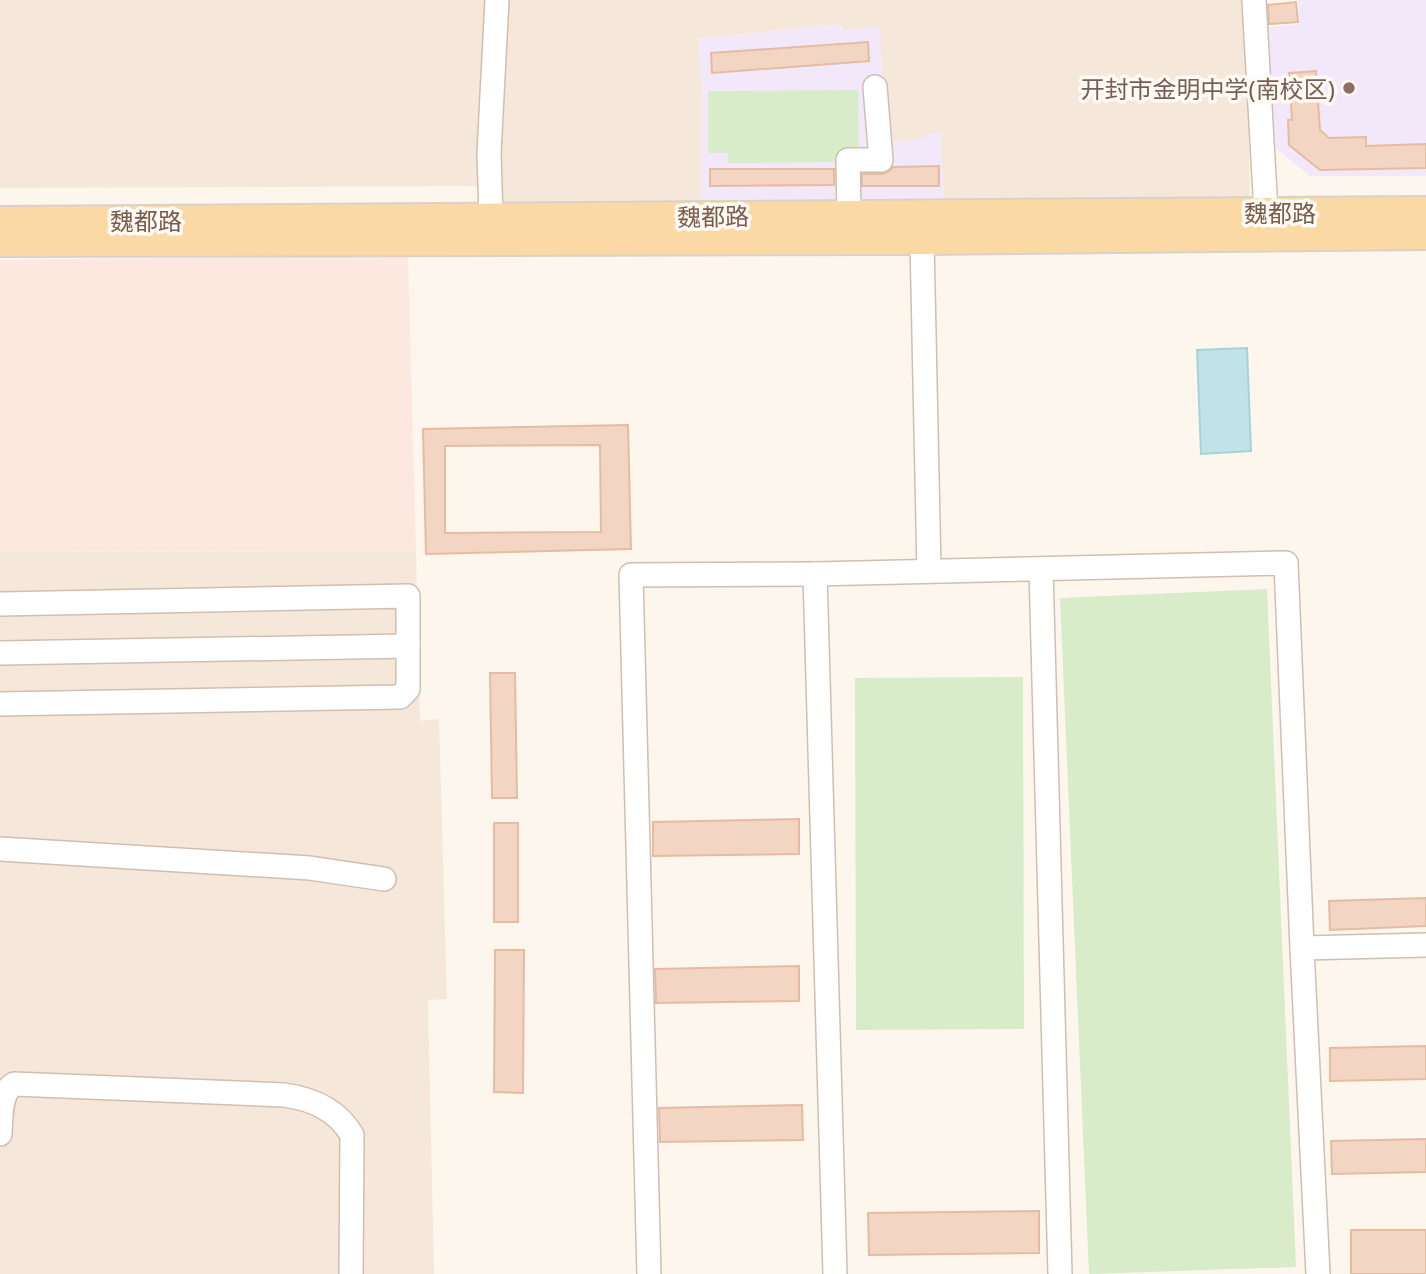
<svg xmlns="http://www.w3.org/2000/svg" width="1426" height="1274" viewBox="0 0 1426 1274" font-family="'Noto Sans','Noto Sans SC',sans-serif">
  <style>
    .residential { fill: #f5e8da }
    .commercial { fill: #fde8e0 }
    .education { fill: #f3e8fa }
    .green { fill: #d8ecc9 }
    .water { fill: #bfe3e8; stroke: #a5d3da; stroke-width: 2 }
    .building { fill: #f3d5c3; stroke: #e6bba3; stroke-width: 2; fill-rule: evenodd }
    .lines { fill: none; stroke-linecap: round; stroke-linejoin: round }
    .minor-casing { stroke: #d1beb0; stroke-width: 26 }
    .major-casing { stroke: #dad1cd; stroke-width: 32 }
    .minor { stroke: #fff; stroke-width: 23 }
    .major { stroke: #fbd9a5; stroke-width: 28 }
    .education-dot { fill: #8d6e63; stroke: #fffaf3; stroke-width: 2.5 }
    .labels { text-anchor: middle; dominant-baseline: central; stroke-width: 7; stroke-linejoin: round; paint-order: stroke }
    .education-label { font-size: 24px; fill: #785e54; stroke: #fffaf3; text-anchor: end }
    .street-label { font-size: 24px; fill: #7a5c4d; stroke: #fffaf3 }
  </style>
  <rect width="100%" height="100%" fill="#fdf6ec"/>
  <g class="residential">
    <path d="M 0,0 L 488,0 L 483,186 L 0,188 Z"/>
    <path d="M 501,0 L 1246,0 L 1250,197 L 944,200 L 940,132 L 925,139 L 885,143 L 840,24 L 698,39 L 702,84 L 701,203 L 499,204 Z"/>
    <path d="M 416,551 L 420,721 L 439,719 L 447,999 L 428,1000 L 434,1274 L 0,1274 L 0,552 Z"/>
  </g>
  <path class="commercial" d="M 408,255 L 416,551 L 0,552 L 0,260 Z"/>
  <g class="education">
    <path d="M 1298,0 L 1426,0 L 1426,176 L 1310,176 L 1276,148 L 1266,27 L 1299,24 Z"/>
    <path d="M 840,24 L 841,30 L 880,27 L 886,143 L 925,139 L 925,134 L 940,132 L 944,200 L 701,203 L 702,84 L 698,39 Z"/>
  </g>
  <g class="green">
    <path d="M 858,90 L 859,151 L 839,151 L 839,162 L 728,163 L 728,153 L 708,153 L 708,91 Z"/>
    <path d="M 1267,589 L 1296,1267 L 1089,1274 L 1060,598 Z"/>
    <path d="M 1023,677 L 1024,1029 L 856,1030 L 855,678 Z"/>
  </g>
  <path class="water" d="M 1247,348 L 1251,451 L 1201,454 L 1197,350 Z"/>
  <g class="building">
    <path d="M 1296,2 L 1298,22 L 1269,24 L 1268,5 Z"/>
    <path d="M 868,42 L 869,61 L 712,73 L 711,53 Z"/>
    <path d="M 1316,71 L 1320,130 L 1329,138 L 1366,137 L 1366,146 L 1426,144 L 1426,168 L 1320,170 L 1289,145 L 1288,120 L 1292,120 L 1289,73 Z"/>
    <path d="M 939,166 L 939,186 L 862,186 L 862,174 L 882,174 L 889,171 L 893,167 Z"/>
    <path d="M 710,169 L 834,169 L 834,185 L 710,186 Z"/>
    <path d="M 628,425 L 631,549 L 426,554 L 423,429 ZM 600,445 L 601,532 L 445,533 L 445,446 Z"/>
    <path d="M 490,673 L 515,673 L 517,798 L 492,798 Z"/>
    <path d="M 799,819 L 799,854 L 653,856 L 653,822 Z"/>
    <rect x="494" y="823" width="24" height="99"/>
    <path d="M 1426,898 L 1426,926 L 1330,930 L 1329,901 Z"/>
    <path d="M 495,950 L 524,950 L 523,1093 L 494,1092 Z"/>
    <path d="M 799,966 L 799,1001 L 656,1003 L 655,969 Z"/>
    <path d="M 1426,1046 L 1426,1079 L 1330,1081 L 1330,1048 Z"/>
    <path d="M 802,1105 L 803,1140 L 660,1142 L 659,1108 Z"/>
    <path d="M 1426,1139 L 1426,1172 L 1332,1174 L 1331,1141 Z"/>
    <path d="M 1039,1211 L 1039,1253 L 869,1255 L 868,1213 Z"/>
    <rect x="1351" y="1230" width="75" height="44"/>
  </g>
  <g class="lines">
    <defs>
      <g id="minor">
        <path d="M 1254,0 L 1266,212"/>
        <path d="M 849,215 L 848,160 L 881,160 L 875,87"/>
        <path d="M 491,218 L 489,153 L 497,0"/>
        <path d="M 922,240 L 929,571"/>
        <path d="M 1041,569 L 1060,1274"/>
        <path d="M 815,574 L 835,1274"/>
        <path d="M 0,604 L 408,596 L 408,689 L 400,697 L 0,704"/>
        <path d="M 0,653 L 408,646"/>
        <path d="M 0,849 L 310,868 L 384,879"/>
        <path d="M 1302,948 L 1426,945"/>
        <path d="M 0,1134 C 1,1117 0,1092 14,1084 L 284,1095 C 312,1099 337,1109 352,1135 L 351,1274"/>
        <path d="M 649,1274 L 631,575 L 815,574 L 1286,563 L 1302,948 L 1318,1274"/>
      </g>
      <g id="major">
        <path d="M 0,221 L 1426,211"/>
        <path d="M 0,242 L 922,240 L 1426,235"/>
      </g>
    </defs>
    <use href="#minor" class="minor-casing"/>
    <use href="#major" class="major-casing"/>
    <use href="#minor" class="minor"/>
    <use href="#major" class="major"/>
  </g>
  <circle class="education-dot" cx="1349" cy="88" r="7"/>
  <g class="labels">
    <g class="education-label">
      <text x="1335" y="88">开封市金明中学(南校区)</text>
    </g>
    <g class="street-label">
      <text x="1280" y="212">魏都路</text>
      <text transform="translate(713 216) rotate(-1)">魏都路</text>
      <text x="146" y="220">魏都路</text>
    </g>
  </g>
</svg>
